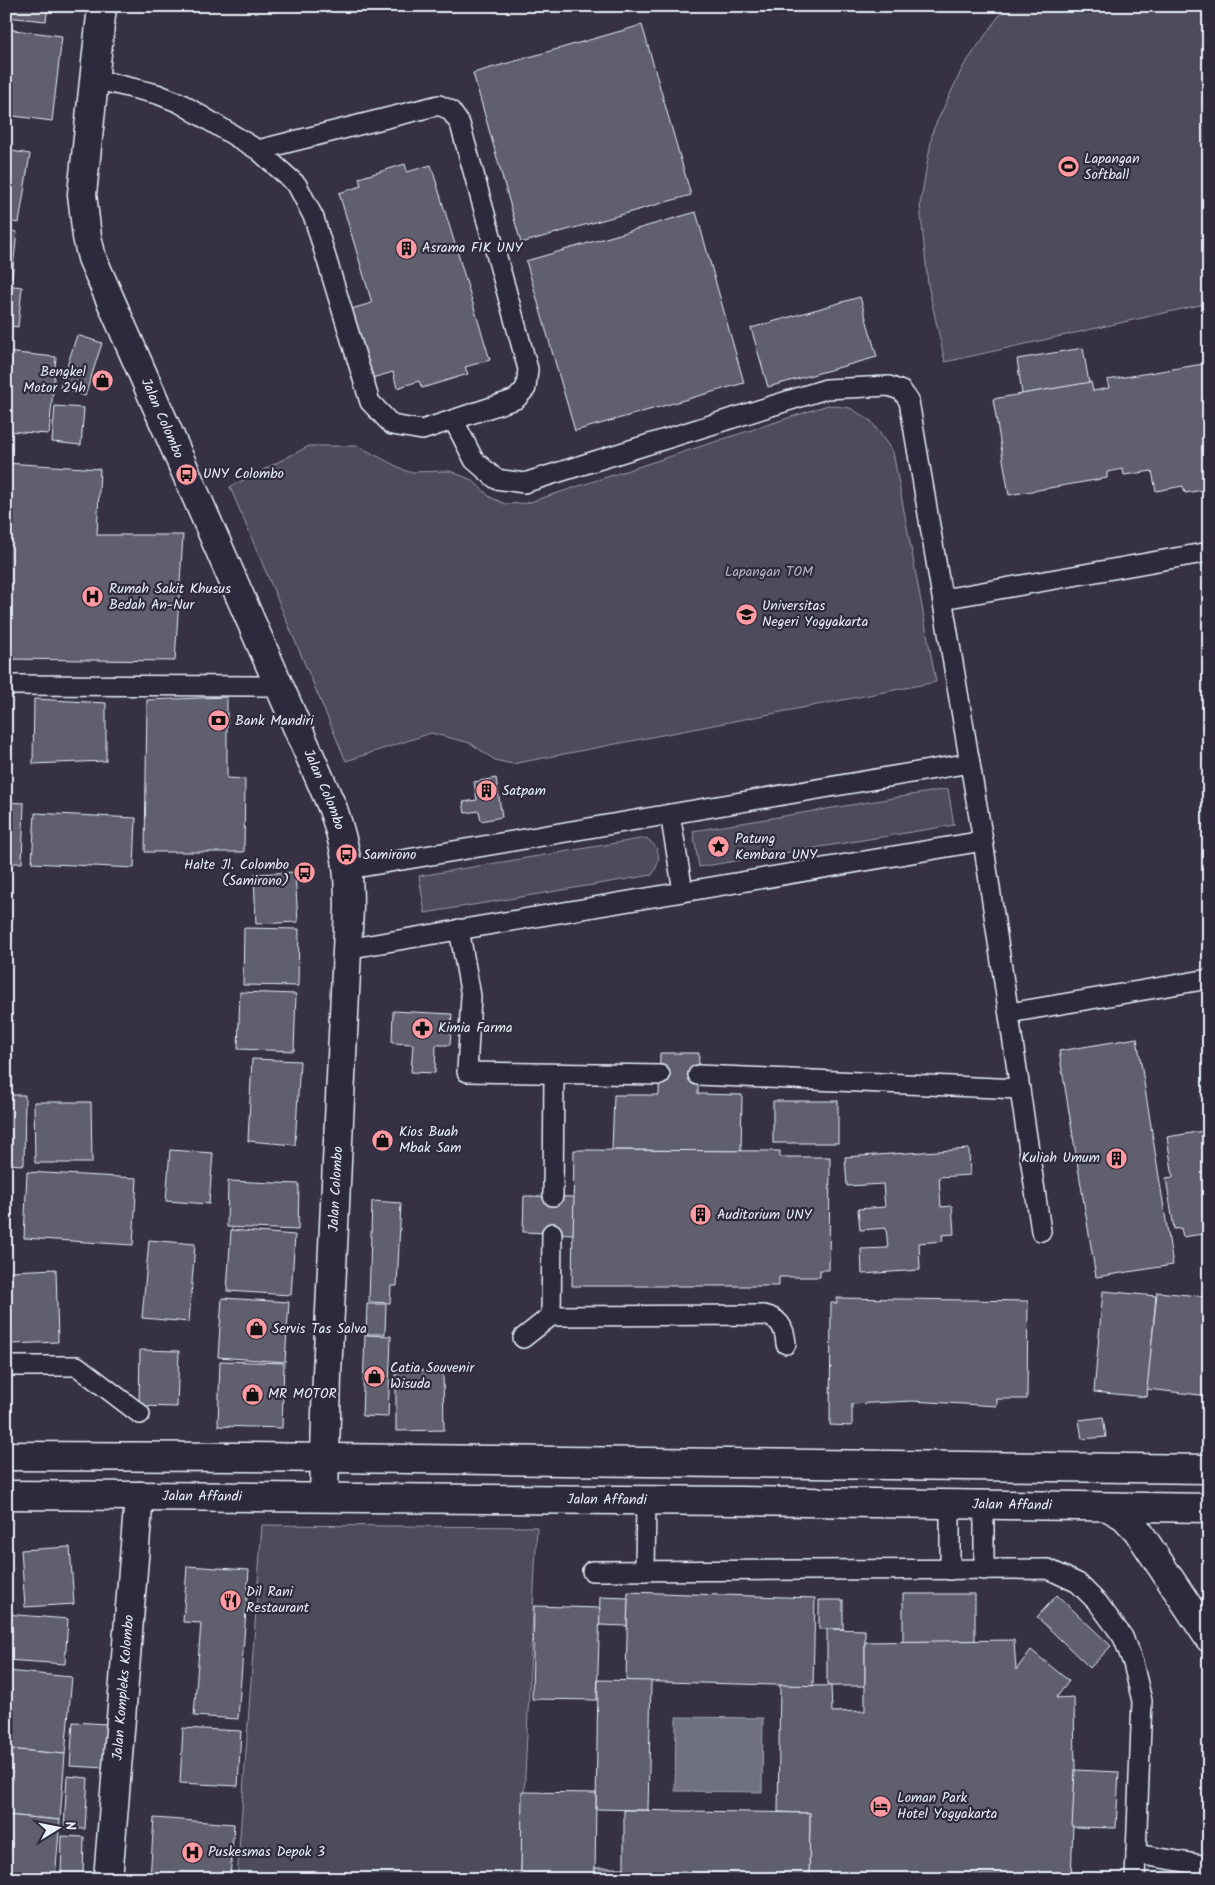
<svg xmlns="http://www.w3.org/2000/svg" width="1215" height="1885" viewBox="0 0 1215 1885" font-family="Kalam,sans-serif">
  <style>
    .green { fill: #4d4b5c; stroke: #9a9eaa }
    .water { fill: #70717f; stroke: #a0a4af }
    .building { fill: #605e6e; stroke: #e8f1f8 }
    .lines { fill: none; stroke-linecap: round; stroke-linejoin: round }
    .service-casing { stroke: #e8f1f8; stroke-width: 22 }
    .minor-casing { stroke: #e8f1f8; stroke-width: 31 }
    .secondary-casing { stroke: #e8f1f8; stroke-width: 31 }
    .service { stroke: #2f2a3d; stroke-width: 19 }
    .minor { stroke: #2f2a3d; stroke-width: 28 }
    .secondary { stroke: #2f2a3d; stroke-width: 28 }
    .labels { text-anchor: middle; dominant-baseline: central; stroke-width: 4.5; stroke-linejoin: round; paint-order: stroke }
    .poi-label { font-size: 14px; fill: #e8f1f8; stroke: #2f2a3d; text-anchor: start }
    .street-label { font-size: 14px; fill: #e8f1f8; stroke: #2f2a3d }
    .park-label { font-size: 14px; fill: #b2b7c1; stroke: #2f2a3d }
  </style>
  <rect width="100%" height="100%" fill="#363244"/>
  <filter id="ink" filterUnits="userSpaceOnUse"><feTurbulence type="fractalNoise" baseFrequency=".02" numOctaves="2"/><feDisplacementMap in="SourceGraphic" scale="10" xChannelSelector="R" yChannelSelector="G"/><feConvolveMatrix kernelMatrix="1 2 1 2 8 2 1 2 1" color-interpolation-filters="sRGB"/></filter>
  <g filter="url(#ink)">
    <g class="green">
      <path d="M 798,6 L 929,6 C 886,13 842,9 798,6 Z"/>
      <path d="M 1006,6 L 1209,6 L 1209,303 L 945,362 L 928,285 L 920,205 L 933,130 L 963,67 Z"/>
      <path d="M 828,405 L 850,408 L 871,421 L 893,452 L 936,682 L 512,764 L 495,760 L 470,743 L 431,733 L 346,761 L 230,487 L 309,446 L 358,446 L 408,472 L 450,471 L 472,480 L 490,497 L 505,504 L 527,503 Z"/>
      <path d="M 948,789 L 954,825 L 699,867 L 693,831 Z"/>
      <path d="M 646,838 C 661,848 662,860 652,875 L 425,913 L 419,876 Z"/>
      <path d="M 262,1525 L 537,1527 L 520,1879 L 237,1879 Z"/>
    </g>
    <path class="water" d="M 676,1717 L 763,1718 L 762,1792 L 675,1791 Z"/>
    <g class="building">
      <path d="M 6,6 L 48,6 L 46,21 L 6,17 Z"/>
      <path d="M 642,25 L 691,195 L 521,243 L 473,73 Z"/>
      <path d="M 6,29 L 62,36 L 52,121 L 6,115 Z"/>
      <path d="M 6,150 L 30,154 L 19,223 L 6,221 Z"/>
      <path d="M 405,164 L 407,172 L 431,165 L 490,360 L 465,367 L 468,374 L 422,388 L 419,381 L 397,388 L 393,372 L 372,378 L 351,309 L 372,303 L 339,193 L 361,186 L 359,178 Z"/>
      <path d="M 696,212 L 744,383 L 575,431 L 526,261 Z"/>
      <path d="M 6,230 L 17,232 L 12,277 L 6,277 Z"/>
      <path d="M 6,285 L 22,287 L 18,327 L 6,325 Z"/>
      <path d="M 860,297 L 877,357 L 768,387 L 751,328 Z"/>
      <path d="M 77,335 L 102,343 L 85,396 L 60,388 Z"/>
      <path d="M 1083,348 L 1089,383 L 1022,394 L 1017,359 Z"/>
      <path d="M 6,352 L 56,357 L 49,434 L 6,431 Z"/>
      <path d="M 1209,363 L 1209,489 L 1185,493 L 1183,486 L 1156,491 L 1152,471 L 1124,475 L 1123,469 L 1107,472 L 1107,478 L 1009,495 L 993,399 L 1091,382 L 1093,391 L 1109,388 L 1107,380 Z"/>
      <path d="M 55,406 L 84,408 L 81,445 L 52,442 Z"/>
      <path d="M 6,463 L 100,469 L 97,535 L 183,535 L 175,661 L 6,659 Z"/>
      <path d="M 227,697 L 227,778 L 245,779 L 244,852 L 145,852 L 147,700 Z"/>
      <path d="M 34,699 L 106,703 L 106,761 L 33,764 Z"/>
      <path d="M 496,778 L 502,817 L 481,821 L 479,811 L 465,813 L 463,802 L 477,800 L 474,782 Z"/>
      <path d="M 6,802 L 24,803 L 22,863 L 6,863 Z"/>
      <path d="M 35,813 L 136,818 L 134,868 L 32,863 Z"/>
      <path d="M 295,872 L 298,922 L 256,924 L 254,874 Z"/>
      <path d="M 244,928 L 299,929 L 298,986 L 243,985 Z"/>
      <path d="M 240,992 L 296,994 L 294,1051 L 238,1049 Z"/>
      <path d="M 393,1011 L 452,1014 L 450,1045 L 436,1045 L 435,1073 L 411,1072 L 413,1044 L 392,1043 Z"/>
      <path d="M 1137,1038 L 1173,1265 L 1096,1277 L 1059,1051 Z"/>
      <path d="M 660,1053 L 699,1053 L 698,1094 L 742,1095 L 741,1151 L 612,1150 L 614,1095 L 659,1095 Z"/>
      <path d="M 252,1059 L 300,1061 L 295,1145 L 248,1141 Z"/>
      <path d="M 6,1095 L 25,1095 L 24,1165 L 6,1164 Z"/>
      <rect x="773" y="1101" width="65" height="42"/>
      <path d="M 34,1102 L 91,1102 L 92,1163 L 35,1163 Z"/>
      <path d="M 1209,1130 L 1209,1233 L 1183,1237 L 1181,1228 L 1174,1229 L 1166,1178 L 1173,1177 L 1167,1137 Z"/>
      <path d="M 969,1149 L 970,1175 L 939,1177 L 941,1207 L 952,1206 L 954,1234 L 942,1235 L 943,1241 L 919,1243 L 920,1270 L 862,1274 L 861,1249 L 888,1248 L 886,1228 L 860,1230 L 858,1209 L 885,1207 L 883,1184 L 847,1186 L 845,1157 Z"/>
      <path d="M 170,1150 L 213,1153 L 209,1204 L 166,1201 Z"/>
      <path d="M 574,1150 L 780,1151 L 780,1157 L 830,1157 L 829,1270 L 820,1270 L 820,1277 L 779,1277 L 779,1286 L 572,1286 Z"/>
      <path d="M 27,1172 L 137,1178 L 133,1245 L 24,1238 Z"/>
      <path d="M 228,1181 L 299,1184 L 298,1230 L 227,1227 Z"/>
      <path d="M 524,1196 L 574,1197 L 573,1234 L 523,1232 Z"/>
      <path d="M 372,1201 L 401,1203 L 397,1286 L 391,1286 L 390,1303 L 369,1302 Z"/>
      <path d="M 231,1230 L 295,1235 L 291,1295 L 227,1291 Z"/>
      <path d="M 149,1240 L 195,1244 L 189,1322 L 142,1318 Z"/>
      <path d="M 56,1269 L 58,1342 L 12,1344 L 10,1271 Z"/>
      <path d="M 1103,1291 L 1156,1296 L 1147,1397 L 1094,1392 Z"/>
      <path d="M 1157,1292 L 1209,1297 L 1209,1396 L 1147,1389 Z"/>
      <path d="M 222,1298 L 289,1302 L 285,1362 L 218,1357 Z"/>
      <path d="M 837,1298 L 1028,1301 L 1027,1399 L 997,1399 L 997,1406 L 912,1401 L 852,1404 L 852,1426 L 830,1425 L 831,1303 L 837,1303 Z"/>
      <path d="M 367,1304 L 386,1304 L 385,1334 L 366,1334 Z"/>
      <path d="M 365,1335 L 391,1336 L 388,1417 L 362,1416 Z"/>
      <path d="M 140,1350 L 179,1351 L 177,1407 L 139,1406 Z"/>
      <path d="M 220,1361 L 284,1363 L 282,1428 L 218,1426 Z"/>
      <path d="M 396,1369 L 443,1371 L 444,1430 L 396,1431 Z"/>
      <path d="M 1103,1417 L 1106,1437 L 1082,1439 L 1079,1420 Z"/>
      <path d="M 70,1547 L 74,1604 L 25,1607 L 21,1550 Z"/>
      <path d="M 187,1566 L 249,1570 L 238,1719 L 194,1716 L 201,1623 L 183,1622 Z"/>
      <path d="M 628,1592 L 815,1598 L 813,1686 L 626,1681 Z"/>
      <path d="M 903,1594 L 975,1594 L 975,1641 L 903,1642 Z"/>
      <path d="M 1057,1595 L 1111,1646 L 1090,1668 L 1037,1617 Z"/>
      <path d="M 600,1597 L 628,1598 L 627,1626 L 599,1625 Z"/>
      <rect x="819" y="1600" width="24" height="29"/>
      <path d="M 534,1606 L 600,1608 L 597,1700 L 532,1699 Z"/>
      <path d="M 6,1614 L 68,1619 L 65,1664 L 6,1660 Z"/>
      <path d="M 827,1629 L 865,1630 L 865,1686 L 827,1686 Z"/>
      <path d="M 1014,1640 L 1016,1670 L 1031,1650 L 1069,1681 L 1056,1698 L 1074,1697 L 1075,1770 L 1071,1879 L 1004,1879 L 1005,1875 L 904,1876 L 904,1879 L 809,1879 L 810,1813 L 778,1812 L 780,1685 L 831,1686 L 832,1712 L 865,1711 L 865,1642 Z"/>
      <path d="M 6,1671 L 72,1677 L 65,1754 L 6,1749 Z"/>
      <path d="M 598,1680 L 651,1681 L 648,1810 L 596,1809 Z"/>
      <path d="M 73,1722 L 107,1724 L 105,1768 L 70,1766 Z"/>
      <path d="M 183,1728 L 241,1731 L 238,1786 L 180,1783 Z"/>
      <path d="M 6,1749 L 65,1754 L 60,1820 L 6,1815 Z"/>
      <path d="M 1075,1770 L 1119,1772 L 1116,1828 L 1072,1827 Z"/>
      <path d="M 67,1776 L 88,1778 L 85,1829 L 64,1828 Z"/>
      <path d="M 522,1792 L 596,1793 L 595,1879 L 521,1879 Z"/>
      <path d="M 624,1810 L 810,1813 L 809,1879 L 624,1879 Z"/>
      <path d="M 6,1815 L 60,1820 L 55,1879 L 6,1879 Z"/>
      <path d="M 154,1818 L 234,1824 L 230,1879 L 150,1879 Z"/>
      <path d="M 62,1836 L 84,1837 L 83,1879 L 61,1879 Z"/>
      <rect x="595" y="1868" width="29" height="11"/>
    </g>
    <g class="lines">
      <defs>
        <g id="service">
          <path d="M 94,79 L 157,94 L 180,103 L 258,150 L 439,105 L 450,110 L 460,124 L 528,369 L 526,388 L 516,399 L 422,430 L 392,425 L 370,402 L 314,218 L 297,185 L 258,150"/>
          <path d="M 454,421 L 474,460 L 496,479 L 524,483 L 826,389 L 889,386 L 902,391 L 909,401 L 983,841 L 1041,1231"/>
          <path d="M 943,599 L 1209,552"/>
          <path d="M 6,685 L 281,686"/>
          <path d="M 670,814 L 683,891"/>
          <path d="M 349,869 L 970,763"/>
          <path d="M 459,929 L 471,996 L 467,1072 L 660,1075"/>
          <path d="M 346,949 L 983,841"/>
          <path d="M 1009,1013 L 1209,979"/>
          <path d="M 698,1075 L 1020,1089"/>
          <path d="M 553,1196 L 554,1074"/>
          <path d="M 551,1316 L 552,1233"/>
          <path d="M 523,1338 L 551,1316 L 764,1315 C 780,1318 785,1328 786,1344"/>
          <path d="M 6,1366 L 77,1366 L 140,1414"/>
          <path d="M 984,1505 L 984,1570"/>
          <path d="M 950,1570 L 950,1505"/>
          <path d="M 592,1571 L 1048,1569 L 1078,1583 L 1098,1603 L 1123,1637 L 1133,1663 L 1142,1701 L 1135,1879"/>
          <path d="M 645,1571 L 646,1501"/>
          <path d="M 1136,1854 L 1209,1866"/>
        </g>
        <g id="minor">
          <path d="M 1108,1507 L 1124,1516 L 1138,1531 L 1209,1638"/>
          <path id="s1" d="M 108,1879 L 139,1496"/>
        </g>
        <g id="secondary">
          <path id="s2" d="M 102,6 L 82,194 L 87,237 L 92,258 L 333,809 C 346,847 349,869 349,908 L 327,1374 L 324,1497"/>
          <path d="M 6,1456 L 249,1457 L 1209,1469"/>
          <path id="s3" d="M 6,1495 L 739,1501 L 1209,1508"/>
        </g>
      </defs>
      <use href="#service" class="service-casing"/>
      <use href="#minor" class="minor-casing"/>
      <use href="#secondary" class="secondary-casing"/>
      <use href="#service" class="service"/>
      <use href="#minor" class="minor"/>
      <use href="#secondary" class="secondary"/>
    </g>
  </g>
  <defs>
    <symbol id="stadium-disc" viewBox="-11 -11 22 22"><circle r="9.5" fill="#ff9aa2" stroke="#2f2a3d"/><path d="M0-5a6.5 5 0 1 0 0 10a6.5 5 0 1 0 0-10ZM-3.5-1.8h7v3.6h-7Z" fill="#111"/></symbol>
    <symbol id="building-disc" viewBox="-11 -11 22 22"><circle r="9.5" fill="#ff9aa2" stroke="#2f2a3d"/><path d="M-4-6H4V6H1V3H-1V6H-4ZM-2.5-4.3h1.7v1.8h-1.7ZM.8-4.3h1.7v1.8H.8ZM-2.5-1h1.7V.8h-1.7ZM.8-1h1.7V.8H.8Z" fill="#111"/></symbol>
    <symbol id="shop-disc" viewBox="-11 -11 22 22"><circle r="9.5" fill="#ff9aa2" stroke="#2f2a3d"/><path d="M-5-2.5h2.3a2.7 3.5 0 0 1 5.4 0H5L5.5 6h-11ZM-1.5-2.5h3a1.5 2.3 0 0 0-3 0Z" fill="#111"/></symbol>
    <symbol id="bus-disc" viewBox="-11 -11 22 22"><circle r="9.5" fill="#ff9aa2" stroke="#2f2a3d"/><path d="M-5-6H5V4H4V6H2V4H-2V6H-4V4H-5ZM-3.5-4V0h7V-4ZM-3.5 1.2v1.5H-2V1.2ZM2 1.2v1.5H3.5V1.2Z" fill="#111"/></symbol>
    <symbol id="hospital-disc" viewBox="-11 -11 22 22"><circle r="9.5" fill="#ff9aa2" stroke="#2f2a3d"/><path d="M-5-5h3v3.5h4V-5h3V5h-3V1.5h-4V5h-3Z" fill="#111"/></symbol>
    <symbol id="university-disc" viewBox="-11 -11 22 22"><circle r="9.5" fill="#ff9aa2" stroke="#2f2a3d"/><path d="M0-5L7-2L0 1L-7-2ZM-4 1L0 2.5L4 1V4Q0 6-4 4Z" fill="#111"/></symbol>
    <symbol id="bank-disc" viewBox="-11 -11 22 22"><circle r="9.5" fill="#ff9aa2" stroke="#2f2a3d"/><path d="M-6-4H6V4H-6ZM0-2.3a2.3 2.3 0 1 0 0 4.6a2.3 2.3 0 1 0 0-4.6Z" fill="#111"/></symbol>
    <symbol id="sight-disc" viewBox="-11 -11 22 22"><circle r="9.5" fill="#ff9aa2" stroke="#2f2a3d"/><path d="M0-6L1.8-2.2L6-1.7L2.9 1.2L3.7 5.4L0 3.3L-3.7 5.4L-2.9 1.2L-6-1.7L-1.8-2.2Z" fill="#111"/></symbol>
    <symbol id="pharmacy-disc" viewBox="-11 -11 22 22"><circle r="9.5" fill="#ff9aa2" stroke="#2f2a3d"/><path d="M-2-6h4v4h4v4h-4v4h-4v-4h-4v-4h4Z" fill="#111"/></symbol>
    <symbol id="restaurant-disc" viewBox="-11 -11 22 22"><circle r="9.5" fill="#ff9aa2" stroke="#2f2a3d"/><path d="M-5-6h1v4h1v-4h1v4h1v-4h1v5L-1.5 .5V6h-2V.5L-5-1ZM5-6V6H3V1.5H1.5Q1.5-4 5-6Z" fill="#111"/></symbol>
    <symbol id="hotel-disc" viewBox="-11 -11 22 22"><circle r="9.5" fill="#ff9aa2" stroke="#2f2a3d"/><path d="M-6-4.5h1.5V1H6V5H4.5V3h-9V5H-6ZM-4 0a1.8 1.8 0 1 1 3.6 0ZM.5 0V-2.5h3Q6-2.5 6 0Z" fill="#111"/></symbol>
  </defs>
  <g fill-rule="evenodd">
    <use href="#stadium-disc" x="1056" y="154" width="25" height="25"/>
    <use href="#building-disc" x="394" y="236" width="25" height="25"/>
    <use href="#shop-disc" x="90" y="368" width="25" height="25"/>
    <use href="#bus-disc" x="174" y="462" width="25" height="25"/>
    <use href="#hospital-disc" x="80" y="584" width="25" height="25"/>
    <use href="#university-disc" x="734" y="602" width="25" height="25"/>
    <use href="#bank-disc" x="206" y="708" width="25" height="25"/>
    <use href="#building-disc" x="474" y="778" width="25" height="25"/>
    <use href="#sight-disc" x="706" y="834" width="25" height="25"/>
    <use href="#bus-disc" x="334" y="842" width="25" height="25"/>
    <use href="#bus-disc" x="292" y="860" width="25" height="25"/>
    <use href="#pharmacy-disc" x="410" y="1016" width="25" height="25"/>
    <use href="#shop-disc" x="370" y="1128" width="25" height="25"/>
    <use href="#building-disc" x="1104" y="1146" width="25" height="25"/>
    <use href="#building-disc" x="688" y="1202" width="25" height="25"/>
    <use href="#shop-disc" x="244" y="1316" width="25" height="25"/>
    <use href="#shop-disc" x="362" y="1364" width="25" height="25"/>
    <use href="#shop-disc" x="240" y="1382" width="25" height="25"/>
    <use href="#restaurant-disc" x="218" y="1588" width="25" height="25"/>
    <use href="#hotel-disc" x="868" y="1794" width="25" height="25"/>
    <use href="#hospital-disc" x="180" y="1840" width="25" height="25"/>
  </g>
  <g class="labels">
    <g class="poi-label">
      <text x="1084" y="159">Lapangan<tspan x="1084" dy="16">Softball</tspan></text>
      <text x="422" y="248">Asrama FIK UNY</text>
      <text x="86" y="372" text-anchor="end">Bengkel<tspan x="86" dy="16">Motor 24h</tspan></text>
      <text x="203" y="474">UNY Colombo</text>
      <text x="109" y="589">Rumah Sakit Khusus<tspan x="109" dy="16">Bedah An-Nur</tspan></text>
      <text x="762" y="606">Universitas<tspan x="762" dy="16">Negeri Yogyakarta</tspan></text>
      <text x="235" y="721">Bank Mandiri</text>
      <text x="502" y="791">Satpam</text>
      <text x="735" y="839">Patung<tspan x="735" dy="16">Kembara UNY</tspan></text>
      <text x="363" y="855">Samirono</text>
      <text x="289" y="865" text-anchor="end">Halte Jl. Colombo<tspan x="289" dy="16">(Samirono)</tspan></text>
      <text x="438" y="1028">Kimia Farma</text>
      <text x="399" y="1132">Kios Buah<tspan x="399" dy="16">Mbak Sam</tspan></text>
      <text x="1100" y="1158" text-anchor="end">Kuliah Umum</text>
      <text x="717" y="1215">Auditorium UNY</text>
      <text x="272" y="1329">Servis Tas Salva</text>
      <text x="390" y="1368">Catia Souvenir<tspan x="390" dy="16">Wisuda</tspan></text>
      <text x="268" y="1394">MR MOTOR</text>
      <text x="246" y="1592">Dil Rani<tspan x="246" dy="16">Restaurant</tspan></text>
      <text x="897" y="1798">Loman Park<tspan x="897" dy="16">Hotel Yogyakarta</tspan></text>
      <text x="208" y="1852">Puskesmas Depok 3</text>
    </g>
    <g class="street-label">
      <text stroke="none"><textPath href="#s2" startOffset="429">Jalan Colombo</textPath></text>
      <text stroke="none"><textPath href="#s2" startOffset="834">Jalan Colombo</textPath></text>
      <text transform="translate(336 1189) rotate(-87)">Jalan Colombo</text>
      <text stroke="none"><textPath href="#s3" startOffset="196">Jalan Affandi</textPath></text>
      <text stroke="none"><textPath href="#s3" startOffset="601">Jalan Affandi</textPath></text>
      <text stroke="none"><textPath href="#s3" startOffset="1006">Jalan Affandi</textPath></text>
      <text stroke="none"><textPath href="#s1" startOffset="192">Jalan Kompleks Kolombo</textPath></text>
    </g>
    <g class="park-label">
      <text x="769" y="572">Lapangan TOM</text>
    </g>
  </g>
  <rect width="1215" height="1885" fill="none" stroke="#2f2a3d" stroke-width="25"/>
  <rect x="12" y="12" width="1190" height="1860" fill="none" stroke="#e8f1f8" stroke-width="2" filter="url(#ink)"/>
  <g transform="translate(58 1828) rotate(80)" stroke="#2f2a3d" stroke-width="4" paint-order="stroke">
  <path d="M0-4L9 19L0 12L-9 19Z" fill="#e8f1f8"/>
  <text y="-8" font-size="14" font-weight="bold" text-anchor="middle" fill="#e8f1f8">N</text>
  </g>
</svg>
